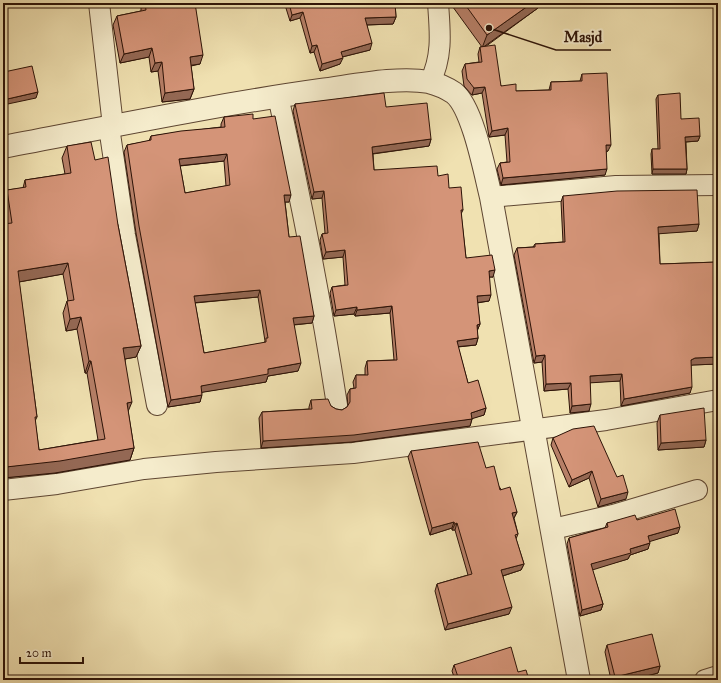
<svg xmlns="http://www.w3.org/2000/svg" width="721" height="683" viewBox="0 0 721 683" font-family="'IM FELL Great Primer',serif">
  <style>
    .lines { fill: none; stroke-linecap: round; stroke-linejoin: round }
    .minor-casing { stroke: #5e4632; stroke-width: 22 }
    .tertiary-casing { stroke: #5e4632; stroke-width: 24 }
    .minor { stroke: #f5eccc; stroke-width: 20 }
    .tertiary { stroke: #f5eccc; stroke-width: 22 }
    .wall { fill: #b67f67; stroke: #2d1307; fill-rule: evenodd }
    .shaded-wall { fill: #946854; stroke: #2d1307 }
    .building { fill: #d49478; stroke: #2d1307; fill-rule: evenodd }
    .leader { fill: none; stroke: #2d1307; stroke-width: 1.5 }
    .callout-dot { fill: #2d1307; stroke: #f5eccc; stroke-width: 1.5 }
    .callout-label { font-size: 15px; text-anchor: middle; font-weight: bold; fill: #2d1307; stroke: #f5eccc; stroke-width: 4; stroke-linejoin: round; paint-order: stroke }
  </style>
  <rect width="100%" height="100%" fill="#f0e1b1"/>
  <filter id="stains"><feTurbulence type="fractalNoise" baseFrequency=".005" numOctaves="4"/><feColorMatrix values="0 0 0 0 .2 0 0 0 0 .09 0 0 0 0 .02 0 0 0 .5 -.17"/></filter>
  <radialGradient id="worn" r=".72"><stop offset=".6" stop-color="#630" stop-opacity="0"/><stop offset="1" stop-color="#630" stop-opacity=".3"/></radialGradient>
  <g class="lines">
    <defs>
      <g id="minor">
        <path d="M 99,3 L 113,126"/>
        <path d="M 430,82 C 443,56 440,31 438,3"/>
        <path d="M 278,96 C 301,199 321,301 337,405"/>
        <path d="M 109,127 L 125,235 L 157,405"/>
        <path d="M 491,197 L 616,186 L 718,185"/>
        <path d="M 3,490 L 57,484 L 144,469 L 216,462 L 353,453 L 606,420 L 718,400"/>
        <path d="M 553,529 L 613,515 L 697,490"/>
        <path d="M 705,680 L 718,676"/>
      </g>
      <path id="tertiary" d="M 3,147 C 109,127 214,105 321,90 C 352,86 398,76 429,82 C 437,84 448,89 454,93 C 473,108 485,173 491,197 L 579,680"/>
    </defs>
    <use href="#minor" class="minor-casing"/>
    <use href="#tertiary" class="tertiary-casing"/>
    <use href="#minor" class="minor"/>
    <use href="#tertiary" class="tertiary"/>
  </g>
  <g class="wall">
    <path d="M 142,3 L 195,3 L 200,64 L 191,66 L 194,89 L 190,99 L 162,102 L 158,71 L 151,72 L 149,57 L 120,63 L 113,25 L 117,16 L 141,11 L 141,5 Z"/>
    <path d="M 263,3 L 395,3 L 396,17 L 393,24 L 367,25 L 370,50 L 342,57 L 340,64 L 320,71 L 314,52 L 310,53 L 300,18 L 290,21 L 285,5 L 263,7 Z"/>
    <path d="M 450,3 L 540,3 L 538,8 L 485,47 L 501,86 L 516,91 L 549,90 L 551,82 L 580,81 L 582,74 L 608,151 L 606,152 L 605,175 L 501,185 L 497,169 L 500,163 L 507,162 L 505,135 L 489,137 L 482,93 L 472,95 L 464,86 L 462,71 L 465,64 L 479,62 L 478,54 L 480,47 L 482,47 Z"/>
    <path d="M 658,95 L 681,119 L 700,136 L 698,141 L 686,142 L 687,169 L 686,174 L 652,174 L 651,154 L 652,149 L 658,149 L 656,99 Z"/>
    <path d="M 295,104 L 386,107 L 431,139 L 429,146 L 373,154 L 374,170 L 438,176 L 449,188 L 463,210 L 461,214 L 466,258 L 493,277 L 489,277 L 489,301 L 477,303 L 480,324 L 477,331 L 478,338 L 476,345 L 458,347 L 468,383 L 486,408 L 484,415 L 472,418 L 472,419 L 470,426 L 352,442 L 261,448 L 259,418 L 262,412 L 309,409 L 309,407 L 311,400 L 331,406 L 336,409 L 342,410 L 347,407 L 348,406 L 347,395 L 350,389 L 354,388 L 353,382 L 356,375 L 365,375 L 365,368 L 367,361 L 394,360 L 390,313 L 355,316 L 354,314 L 334,316 L 330,293 L 332,287 L 345,285 L 343,257 L 323,259 L 320,240 L 322,234 L 325,233 L 322,198 L 312,199 L 293,111 Z"/>
    <path d="M 224,117 L 253,119 L 289,202 L 285,202 L 289,237 L 314,316 L 312,323 L 294,325 L 298,371 L 268,376 L 266,382 L 202,392 L 200,402 L 168,407 L 136,233 L 124,152 L 127,145 L 149,141 L 151,136 L 221,127 L 221,124 ZM 224,161 L 226,186 L 185,193 L 180,166 ZM 258,297 L 265,341 L 264,343 L 204,353 L 195,303 Z"/>
    <path d="M 67,146 L 95,160 L 118,225 L 141,346 L 136,357 L 125,359 L 128,411 L 134,448 L 130,460 L 55,473 L 3,478 L 3,224 L 6,224 L 3,206 L 3,201 L 7,190 L 23,188 L 25,180 L 65,174 L 62,158 ZM 63,274 L 68,301 L 67,301 L 63,313 L 66,331 L 77,329 L 85,373 L 87,373 L 98,440 L 39,450 L 35,421 L 37,417 L 19,282 Z"/>
    <path d="M 563,196 L 699,224 L 697,231 L 659,233 L 660,264 L 718,262 L 718,364 L 691,365 L 690,393 L 621,406 L 620,381 L 590,382 L 589,411 L 570,413 L 568,389 L 544,391 L 542,362 L 534,363 L 514,255 L 517,248 L 533,247 L 535,244 L 563,242 L 561,202 Z"/>
    <path d="M 660,415 L 706,440 L 704,447 L 658,450 L 657,423 Z"/>
    <path d="M 553,438 L 626,499 L 598,507 L 589,478 L 569,487 L 551,445 Z"/>
    <path d="M 411,451 L 486,468 L 517,512 L 514,518 L 518,534 L 516,539 L 524,564 L 521,570 L 503,576 L 509,614 L 445,630 L 435,591 L 437,584 L 468,575 L 455,530 L 452,530 L 452,528 L 430,535 L 408,457 Z"/>
    <path d="M 637,520 L 678,533 L 649,541 L 648,549 L 630,555 L 628,559 L 592,569 L 603,604 L 601,610 L 580,616 L 567,544 L 569,538 L 605,528 L 607,523 Z"/>
    <path d="M 607,645 L 660,666 L 658,673 L 631,680 L 611,680 L 605,652 Z"/>
    <path d="M 454,665 L 518,672 L 529,680 L 455,680 L 452,671 Z"/>
  </g>
  <g class="shaded-wall">
    <path d="M 265,3 L 286,3 L 285,5 L 263,7 Z"/>
    <path d="M 532,3 L 540,3 L 538,8 L 482,48 L 487,35 Z"/>
    <path d="M 303,12 L 300,18 L 290,21 L 292,15 Z"/>
    <path d="M 396,17 L 393,24 L 363,25 L 365,18 Z"/>
    <path d="M 372,43 L 370,50 L 338,58 L 341,52 Z"/>
    <path d="M 317,45 L 314,52 L 310,53 L 312,46 Z"/>
    <path d="M 152,48 L 149,57 L 120,63 L 124,54 Z"/>
    <path d="M 203,55 L 200,64 L 186,66 L 190,57 Z"/>
    <path d="M 343,58 L 340,64 L 320,71 L 322,64 Z"/>
    <path d="M 162,62 L 158,71 L 151,72 L 155,63 Z"/>
    <path d="M 485,87 L 482,93 L 472,95 L 474,88 Z"/>
    <path d="M 194,89 L 190,99 L 162,102 L 165,93 Z"/>
    <path d="M 38,92 L 36,98 L 3,105 L 3,100 Z"/>
    <path d="M 508,128 L 505,135 L 489,137 L 492,131 Z"/>
    <path d="M 700,136 L 698,141 L 684,142 L 685,137 Z"/>
    <path d="M 431,139 L 429,146 L 370,154 L 372,147 Z"/>
    <path d="M 606,145 L 611,145 L 608,151 L 603,152 Z"/>
    <path d="M 227,154 L 224,161 L 177,166 L 179,159 Z"/>
    <path d="M 607,169 L 605,175 L 501,185 L 503,178 Z"/>
    <path d="M 653,169 L 687,169 L 686,174 L 652,174 Z"/>
    <path d="M 324,191 L 322,198 L 312,199 L 314,192 Z"/>
    <path d="M 284,195 L 291,195 L 289,202 L 282,202 Z"/>
    <path d="M 699,224 L 697,231 L 656,234 L 658,227 Z"/>
    <path d="M 345,250 L 343,257 L 323,259 L 326,252 Z"/>
    <path d="M 68,263 L 63,274 L 13,283 L 18,271 Z"/>
    <path d="M 495,270 L 493,277 L 486,277 L 489,271 Z"/>
    <path d="M 260,290 L 258,297 L 191,303 L 194,296 Z"/>
    <path d="M 491,295 L 489,301 L 474,303 L 477,296 Z"/>
    <path d="M 392,306 L 390,313 L 355,316 L 357,310 Z"/>
    <path d="M 357,307 L 354,314 L 334,316 L 336,310 Z"/>
    <path d="M 314,316 L 312,323 L 290,325 L 293,318 Z"/>
    <path d="M 81,317 L 77,329 L 66,331 L 70,319 Z"/>
    <path d="M 480,324 L 477,331 L 477,325 Z"/>
    <path d="M 478,338 L 476,345 L 454,347 L 457,341 Z"/>
    <path d="M 141,346 L 136,357 L 119,360 L 123,348 Z"/>
    <path d="M 545,355 L 542,362 L 534,363 L 536,356 Z"/>
    <path d="M 718,357 L 718,364 L 693,365 L 688,366 L 691,360 L 695,358 Z"/>
    <path d="M 89,361 L 91,361 L 87,373 L 85,373 Z"/>
    <path d="M 301,363 L 298,371 L 268,376 L 266,382 L 198,393 L 201,386 L 268,369 Z"/>
    <path d="M 622,374 L 620,381 L 588,383 L 590,376 Z"/>
    <path d="M 571,383 L 568,389 L 544,391 L 546,384 Z"/>
    <path d="M 692,387 L 690,393 L 621,406 L 624,399 Z"/>
    <path d="M 202,395 L 200,402 L 168,407 L 171,400 Z"/>
    <path d="M 132,402 L 127,414 L 127,403 Z"/>
    <path d="M 591,404 L 589,411 L 570,413 L 572,406 Z"/>
    <path d="M 486,408 L 484,415 L 468,420 L 471,413 Z"/>
    <path d="M 472,419 L 470,426 L 352,442 L 261,448 L 263,441 Z"/>
    <path d="M 706,440 L 704,447 L 658,450 L 661,443 Z"/>
    <path d="M 134,448 L 130,460 L 55,473 L 3,478 L 3,469 L 6,467 Z"/>
    <path d="M 592,471 L 589,478 L 569,487 L 572,480 Z"/>
    <path d="M 628,492 L 626,499 L 598,507 L 601,499 Z"/>
    <path d="M 517,512 L 514,518 L 510,519 L 512,513 Z"/>
    <path d="M 454,522 L 452,528 L 430,535 L 432,528 Z"/>
    <path d="M 457,523 L 455,530 L 452,530 L 455,524 Z"/>
    <path d="M 680,527 L 678,533 L 645,543 L 648,536 Z"/>
    <path d="M 650,543 L 648,549 L 630,555 L 628,559 L 589,571 L 591,564 L 630,549 Z"/>
    <path d="M 524,564 L 521,570 L 499,577 L 501,570 Z"/>
    <path d="M 603,604 L 601,610 L 580,616 L 582,610 Z"/>
    <path d="M 512,607 L 509,614 L 445,630 L 448,624 Z"/>
    <path d="M 660,666 L 658,673 L 631,680 L 614,680 L 615,677 Z"/>
  </g>
  <g class="building">
    <path d="M 145,3 L 195,3 L 203,55 L 190,57 L 194,89 L 165,93 L 162,62 L 155,63 L 152,48 L 124,54 L 117,16 L 146,10 Z"/>
    <path d="M 289,3 L 395,3 L 396,17 L 365,18 L 372,43 L 341,52 L 343,58 L 322,64 L 317,45 L 312,46 L 303,12 L 292,15 Z"/>
    <path d="M 464,3 L 532,3 L 487,35 Z"/>
    <path d="M 495,45 L 501,86 L 516,84 L 516,91 L 551,90 L 551,82 L 582,81 L 582,74 L 607,73 L 611,145 L 606,145 L 607,169 L 503,178 L 500,163 L 510,162 L 508,128 L 492,131 L 485,87 L 474,88 L 467,79 L 465,64 L 482,62 L 480,47 Z"/>
    <path d="M 32,66 L 38,92 L 3,100 L 3,68 L 4,72 Z"/>
    <path d="M 384,93 L 386,107 L 427,103 L 431,139 L 372,147 L 374,170 L 437,166 L 438,176 L 448,174 L 449,188 L 461,187 L 463,210 L 461,210 L 466,258 L 492,255 L 495,270 L 489,271 L 491,295 L 477,296 L 480,324 L 477,325 L 478,338 L 457,341 L 468,383 L 478,380 L 486,408 L 471,413 L 472,419 L 354,435 L 263,441 L 262,412 L 312,409 L 311,400 L 328,399 L 331,406 L 336,409 L 342,410 L 347,407 L 350,402 L 350,389 L 356,388 L 356,375 L 368,375 L 367,361 L 397,360 L 392,306 L 357,310 L 357,307 L 336,310 L 332,287 L 348,285 L 345,250 L 326,252 L 322,234 L 328,233 L 324,191 L 314,192 L 295,104 Z"/>
    <path d="M 680,93 L 681,119 L 699,118 L 700,136 L 685,137 L 687,169 L 653,169 L 652,149 L 660,149 L 658,95 Z"/>
    <path d="M 253,114 L 253,119 L 275,116 L 291,195 L 284,195 L 289,237 L 300,236 L 314,316 L 293,318 L 301,363 L 268,369 L 268,374 L 201,386 L 202,395 L 171,400 L 139,226 L 127,145 L 151,140 L 151,136 L 181,131 L 225,127 L 224,117 ZM 227,154 L 230,185 L 185,193 L 179,159 ZM 260,290 L 268,338 L 266,338 L 266,342 L 204,353 L 194,296 Z"/>
    <path d="M 91,142 L 95,160 L 108,157 L 118,225 L 141,346 L 123,348 L 132,402 L 127,403 L 134,448 L 60,461 L 6,467 L 3,469 L 3,224 L 12,223 L 7,190 L 26,187 L 25,180 L 71,173 L 67,146 ZM 68,263 L 74,300 L 67,301 L 70,319 L 81,317 L 89,361 L 91,361 L 105,439 L 39,450 L 35,417 L 37,417 L 18,271 Z"/>
    <path d="M 697,190 L 699,224 L 658,227 L 660,264 L 718,262 L 718,357 L 695,358 L 691,360 L 692,387 L 624,399 L 622,374 L 590,376 L 591,404 L 572,406 L 571,383 L 546,384 L 545,355 L 536,356 L 517,248 L 535,247 L 535,244 L 565,242 L 563,196 L 617,191 Z"/>
    <path d="M 704,408 L 706,440 L 661,443 L 660,415 Z"/>
    <path d="M 594,426 L 617,477 L 623,475 L 628,492 L 601,499 L 592,471 L 572,480 L 553,438 L 573,429 Z"/>
    <path d="M 478,442 L 486,468 L 494,466 L 500,490 L 510,487 L 517,512 L 512,513 L 518,534 L 515,535 L 524,564 L 501,570 L 512,607 L 448,624 L 437,584 L 472,574 L 457,523 L 455,524 L 454,522 L 432,528 L 411,451 Z"/>
    <path d="M 675,509 L 680,527 L 648,536 L 650,543 L 630,549 L 631,553 L 591,564 L 603,604 L 582,610 L 569,538 L 608,527 L 607,523 L 635,515 L 637,520 Z"/>
    <path d="M 652,634 L 660,666 L 615,677 L 607,645 Z"/>
    <path d="M 511,647 L 518,672 L 526,670 L 529,680 L 459,680 L 454,665 Z"/>
  </g>
  <path class="leader" d="M489 28L556 50H611"/>
  <circle class="callout-dot" cx="489" cy="28" r="4"/>
  <g class="callout-label">
    <text x="583" y="42">Masjd</text>
  </g>
  <rect width="721" height="683" fill="none" stroke="#f0e1b1" stroke-width="16"/>
  <rect x="4" y="4" width="713" height="675" fill="none" stroke="#2d1307" stroke-width="2"/>
  <rect x="8" y="8" width="705" height="667" fill="none" stroke="#2d1307"/>
  <path d="M20 657v6h63v-6" fill="none" stroke="#2d1307" stroke-width="2"/>
  <text x="26" y="657" font-size="12" fill="#2d1307" stroke="#f5eccc" stroke-width="3" paint-order="stroke">20 m</text>
  <rect width="100%" height="100%" filter="url(#stains)"/>
  <rect width="100%" height="100%" fill="url(#worn)"/>
</svg>
